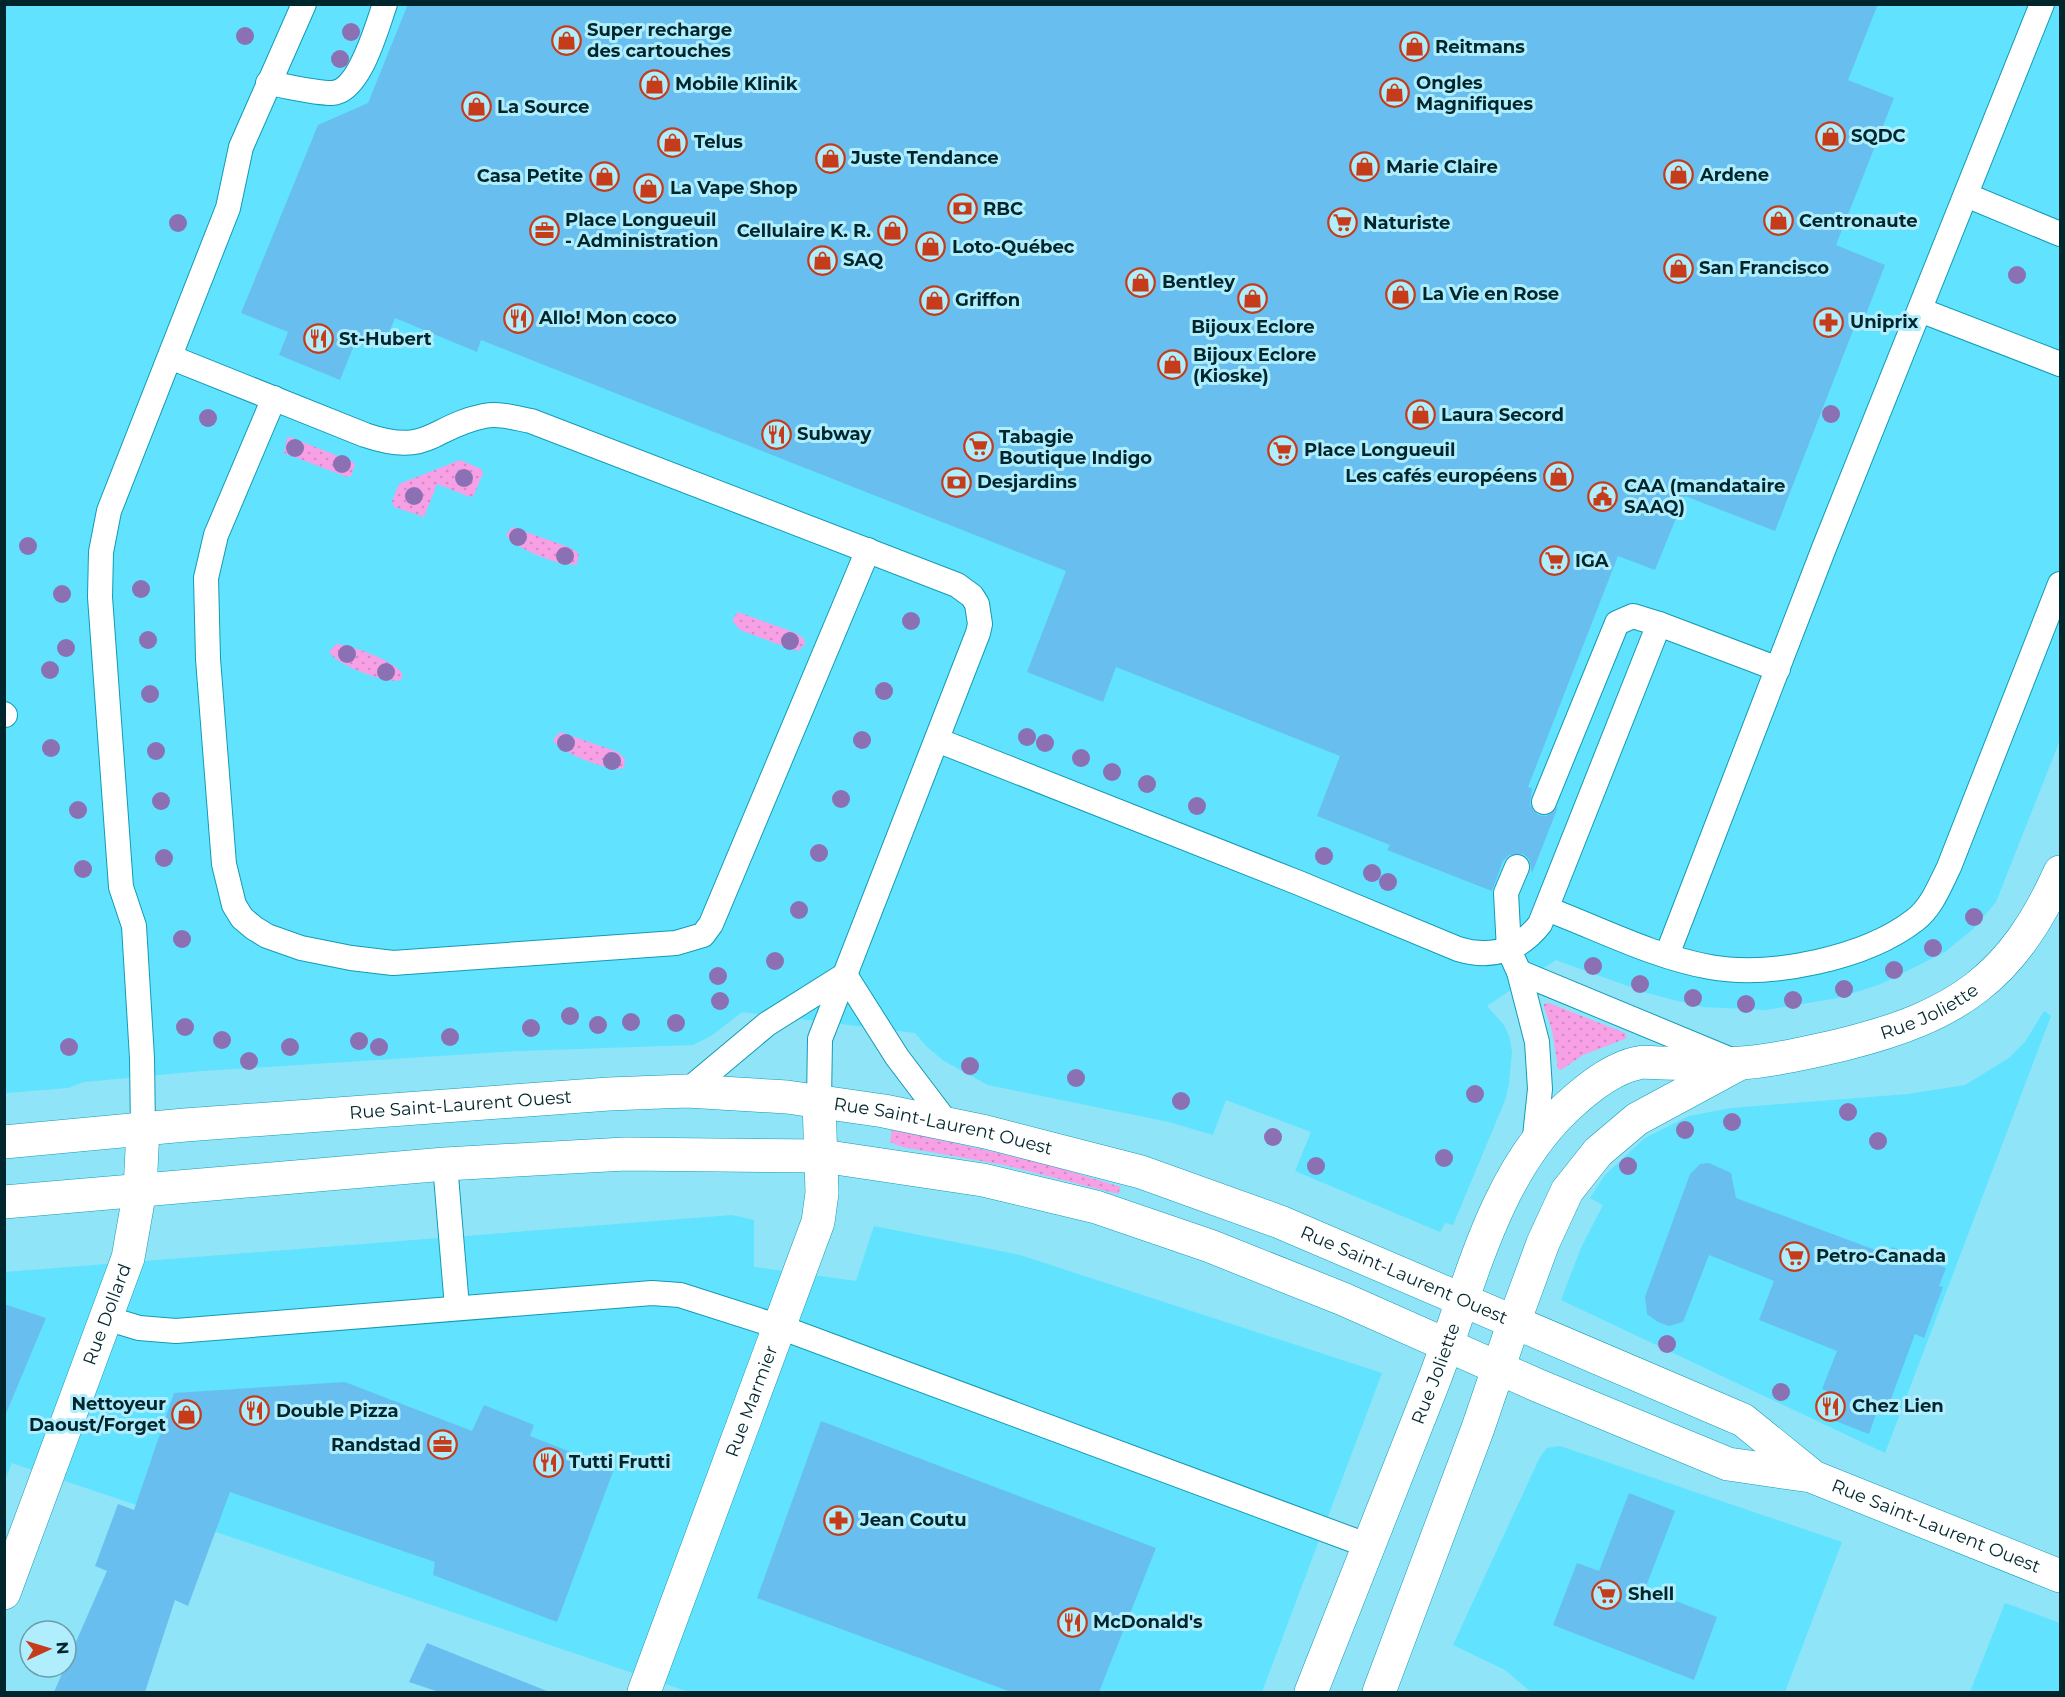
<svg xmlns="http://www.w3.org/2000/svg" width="2065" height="1697" viewBox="0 0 2065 1697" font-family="Montserrat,sans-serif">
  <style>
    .built { fill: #61e2fe }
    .grass { fill: url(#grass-dots) }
    .building { fill: #68bfef }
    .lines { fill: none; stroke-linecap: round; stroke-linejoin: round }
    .service-casing { stroke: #139bb3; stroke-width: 26 }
    .minor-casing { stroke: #139bb3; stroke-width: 34 }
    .tertiary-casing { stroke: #139bb3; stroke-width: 34 }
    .service { stroke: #fff; stroke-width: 24 }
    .minor { stroke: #fff; stroke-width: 33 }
    .tertiary { stroke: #fff; stroke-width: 33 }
    .tree { fill: #8b71b3 }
    .labels { text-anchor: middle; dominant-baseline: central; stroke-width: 6; stroke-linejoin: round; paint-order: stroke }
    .poi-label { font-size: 18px; font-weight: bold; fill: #00262d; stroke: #b0eefd; text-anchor: start }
    .street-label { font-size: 18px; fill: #00262d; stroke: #b0eefd }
  </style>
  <defs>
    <pattern id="grass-dots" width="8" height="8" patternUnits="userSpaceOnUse" patternTransform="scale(1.5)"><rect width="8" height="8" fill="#f7a0e5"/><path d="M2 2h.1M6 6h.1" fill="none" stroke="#d28ac5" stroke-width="1.8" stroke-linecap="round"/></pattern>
  </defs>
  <rect width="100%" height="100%" fill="#8fe4f8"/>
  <g class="built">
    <path d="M 5,5 L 2060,5 L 2060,740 L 1996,902 L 1973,929 L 1945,952 L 1881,984 L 1838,998 L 1766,1010 L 1703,1007 L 1674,1000 L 1647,993 L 1556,960 L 1487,1006 L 1504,1025 L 1509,1036 L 1512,1051 L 1509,1083 L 1506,1098 L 1453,1225 L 1445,1223 L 1440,1232 L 1295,1171 L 1311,1132 L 1226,1100 L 1213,1135 L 1169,1122 L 988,1085 L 944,1061 L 927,1047 L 915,1033 L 742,1012 L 711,1036 L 693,1045 L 518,1051 L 202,1071 L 84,1082 L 68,1088 L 5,1093 Z"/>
    <path d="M 2044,1011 L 2051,1016 L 1885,1453 L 1561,1300 L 1581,1248 L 1603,1205 L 1590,1198 L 1605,1175 L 1645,1138 L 1689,1116 L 1731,1108 L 1908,1094 L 1965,1085 L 2009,1058 L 2025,1042 Z"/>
    <path d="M 732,1215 L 754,1220 L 754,1267 L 856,1281 L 874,1226 L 1020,1255 L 1382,1373 L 1262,1692 L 689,1692 L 12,1463 L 5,1480 L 5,1272 Z"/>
    <path d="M 1560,1446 L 1842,1542 L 1785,1692 L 1531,1692 L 1505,1670 L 1453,1645 L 1540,1457 L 1547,1448 Z"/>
    <path d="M 2005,1603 L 2060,1623 L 2060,1692 L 1970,1692 Z"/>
  </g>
  <g class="grass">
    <path d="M 290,437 L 353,462 L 355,465 L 351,476 L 347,477 L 284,453 L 287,438 Z"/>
    <path d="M 460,460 L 481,469 L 483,473 L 474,495 L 470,497 L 437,484 L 424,517 L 394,507 L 392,501 L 399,484 Z"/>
    <path d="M 512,527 L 571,548 L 579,554 L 577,564 C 566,569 511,547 506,535 Z"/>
    <path d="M 738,612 L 796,633 L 804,639 L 805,644 L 798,651 L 791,649 L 740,630 L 732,620 Z"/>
    <path d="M 336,644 C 350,645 400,662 403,676 L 400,680 C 388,685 335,664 329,652 Z"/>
    <path d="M 560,732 L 618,752 L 625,759 L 624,768 C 612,773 558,752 553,740 Z"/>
    <path d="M 1549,1003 L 1625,1033 L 1627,1038 L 1583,1055 L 1561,1070 L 1558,1069 L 1552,1030 L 1544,1007 L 1544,1004 Z"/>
    <path d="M 892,1129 L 1042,1163 L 1121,1187 L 1118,1194 L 1004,1165 L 902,1147 L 890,1142 Z"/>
  </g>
  <g class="building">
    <path d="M 408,4 L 1878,4 L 1848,80 L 1894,98 L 1836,245 L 1885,265 L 1865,317 L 1859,315 L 1775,531 L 1685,496 L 1655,570 L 1618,556 L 1528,787 L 1532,788 L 1530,805 L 1538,815 L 1546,816 L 1558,807 L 1532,873 L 1529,859 L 1523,854 L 1509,855 L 1503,861 L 1492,891 L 1387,850 L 1390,845 L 1317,816 L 1340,756 L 1116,667 L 1103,702 L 1027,672 L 1066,571 L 481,340 L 477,352 L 395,318 L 383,348 L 357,338 L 340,380 L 279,355 L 288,332 L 241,313 L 318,125 L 368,103 Z"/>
    <path d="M 1709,1163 L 1731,1173 L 1736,1198 L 1889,1255 L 1892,1247 L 1946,1268 L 1939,1286 L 1943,1287 L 1924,1338 L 1915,1334 L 1885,1415 L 1877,1411 L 1869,1434 L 1820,1415 L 1829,1392 L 1822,1389 L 1837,1351 L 1759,1320 L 1774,1281 L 1709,1255 L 1683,1322 L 1669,1326 L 1658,1322 L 1647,1314 L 1645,1297 L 1690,1174 L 1700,1164 Z"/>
    <path d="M 4,1304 L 46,1318 L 5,1416 L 4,1416 Z"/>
    <path d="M 345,1382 L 472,1431 L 484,1405 L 534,1425 L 530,1436 L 614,1469 L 557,1622 L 433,1575 L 435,1562 L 230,1492 L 188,1606 L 175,1600 L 145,1692 L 54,1692 L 107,1571 L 95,1566 L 118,1504 L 134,1510 L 174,1393 Z"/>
    <path d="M 821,1421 L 1156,1548 L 1099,1692 L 1011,1692 L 757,1598 Z"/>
    <path d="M 1629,1493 L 1675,1511 L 1645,1589 L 1717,1617 L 1694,1680 L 1553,1625 L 1577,1563 L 1599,1571 Z"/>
    <path d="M 427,1643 L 547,1691 L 546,1692 L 439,1692 L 409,1682 Z"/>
  </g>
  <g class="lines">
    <defs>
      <g id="service">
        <path d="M 268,83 C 287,86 314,93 332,93 C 360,92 377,26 385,4"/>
        <path d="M 1966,195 L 2060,234"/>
        <path d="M 1920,310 L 2060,364"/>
        <path d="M 170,357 L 365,435 C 430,457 430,427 484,416 C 500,413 515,418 531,421 L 957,585 L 972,596 L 977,604 L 980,624 L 978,633 L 820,1039 L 819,1101"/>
        <path d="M 274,398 L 216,535 L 206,578 L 208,659 L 224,864 L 234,905 L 242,918 L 254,928 L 267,936 L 301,948 L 351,958 L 393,963 L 676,943 L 703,935 L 711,924 L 868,550"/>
        <path d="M 4,714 L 5,715"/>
        <path d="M 937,740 L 1299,883 L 1458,949 C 1491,959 1519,951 1540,924 L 1659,624 L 1778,669"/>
        <path d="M 1544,802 L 1617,623 L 1633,616 L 1659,624"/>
        <path d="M 1517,867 L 1506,893 L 1509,950 L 1519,972 L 1537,1042 L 1540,1089 L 1534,1146"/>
        <path d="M 1547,909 C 1600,929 1654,957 1710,967 C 1771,978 1866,958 1915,920 C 1932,907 1940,885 1949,867 L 2060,584"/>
        <path d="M 1667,955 L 1824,548 L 2042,4"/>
        <path d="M 1519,972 L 1729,1059"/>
        <path d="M 845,975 L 897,1057 L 947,1123"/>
        <path d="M 687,1091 L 767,1024 L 845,975"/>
        <path d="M 143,1129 L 142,1058 L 134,926 L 121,887 L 100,597 L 101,552 L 109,511 L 228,208 L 241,147 L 304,4"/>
        <path d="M 445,1164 L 457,1307"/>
        <path d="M 106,1318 L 139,1328 L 176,1331 L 652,1293 L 680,1295 L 780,1327 L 1369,1546"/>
      </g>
      <g id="minor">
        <path id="s1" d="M 4,1593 L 128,1258 L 140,1190 L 143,1129"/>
        <path id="s2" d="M 644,1692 L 818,1222 L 822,1193 L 819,1101"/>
      </g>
      <g id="tertiary">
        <path id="s3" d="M 4,1142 L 185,1125 L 609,1094 L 687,1091 L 787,1097 L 884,1111 L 986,1132 L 1141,1172 L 1280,1222 L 1743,1420 L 1811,1475"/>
        <path id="s4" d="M 4,1202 L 445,1164 L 625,1154 L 822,1156 L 983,1180 L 1096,1207 L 1210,1246 L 1343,1299 L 1539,1386 L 1728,1464 L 1811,1476 L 2060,1576"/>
        <path id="s5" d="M 1311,1692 C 1351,1589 1392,1486 1433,1383 C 1469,1291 1491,1180 1565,1109 C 1584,1091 1612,1068 1638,1063 C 1645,1061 1655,1063 1662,1063 C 1688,1063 1716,1066 1742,1063 C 1777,1060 1811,1052 1845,1044 C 1956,1016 2012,979 2060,872"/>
        <path d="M 1379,1692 L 1478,1428 L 1514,1322 L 1543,1243 L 1567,1191 L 1598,1152 L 1637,1119 L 1737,1065"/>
      </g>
    </defs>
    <use href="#service" class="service-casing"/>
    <use href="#minor" class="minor-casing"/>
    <use href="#tertiary" class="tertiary-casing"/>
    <use href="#service" class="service"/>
    <use href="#minor" class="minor"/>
    <use href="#tertiary" class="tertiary"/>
  </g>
  <g class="tree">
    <circle cx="351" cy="32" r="9"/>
    <circle cx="245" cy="36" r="9"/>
    <circle cx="340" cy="59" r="9"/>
    <circle cx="178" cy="223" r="9"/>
    <circle cx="2017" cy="275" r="9"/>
    <circle cx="1831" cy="414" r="9"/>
    <circle cx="208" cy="418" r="9"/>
    <circle cx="295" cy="448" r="9"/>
    <circle cx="342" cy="464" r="9"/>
    <circle cx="464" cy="478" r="9"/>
    <circle cx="414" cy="496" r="9"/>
    <circle cx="518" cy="537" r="9"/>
    <circle cx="28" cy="546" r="9"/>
    <circle cx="565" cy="556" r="9"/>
    <circle cx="141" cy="589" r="9"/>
    <circle cx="62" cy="594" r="9"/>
    <circle cx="911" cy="621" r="9"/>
    <circle cx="148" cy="640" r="9"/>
    <circle cx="790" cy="641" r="9"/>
    <circle cx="66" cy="648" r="9"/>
    <circle cx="347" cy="654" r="9"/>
    <circle cx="50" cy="670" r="9"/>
    <circle cx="386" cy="672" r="9"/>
    <circle cx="884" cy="691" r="9"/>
    <circle cx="150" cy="694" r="9"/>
    <circle cx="1027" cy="737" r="9"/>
    <circle cx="862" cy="740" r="9"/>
    <circle cx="566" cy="743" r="9"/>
    <circle cx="1045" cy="743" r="9"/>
    <circle cx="51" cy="748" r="9"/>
    <circle cx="156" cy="751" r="9"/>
    <circle cx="1081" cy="758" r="9"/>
    <circle cx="612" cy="761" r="9"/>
    <circle cx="1112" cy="772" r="9"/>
    <circle cx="1147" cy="784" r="9"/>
    <circle cx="841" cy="799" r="9"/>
    <circle cx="161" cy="801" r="9"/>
    <circle cx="1197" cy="806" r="9"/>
    <circle cx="78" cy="810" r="9"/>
    <circle cx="819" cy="853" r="9"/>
    <circle cx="1324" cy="856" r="9"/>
    <circle cx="164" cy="858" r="9"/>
    <circle cx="83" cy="869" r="9"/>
    <circle cx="1372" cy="873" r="9"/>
    <circle cx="1388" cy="882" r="9"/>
    <circle cx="799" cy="910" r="9"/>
    <circle cx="1974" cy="917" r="9"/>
    <circle cx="182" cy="939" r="9"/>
    <circle cx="1933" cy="948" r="9"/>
    <circle cx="775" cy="961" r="9"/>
    <circle cx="1593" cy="966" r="9"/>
    <circle cx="1894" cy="970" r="9"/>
    <circle cx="718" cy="976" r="9"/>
    <circle cx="1640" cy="984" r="9"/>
    <circle cx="1844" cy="989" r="9"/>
    <circle cx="1693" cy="998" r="9"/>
    <circle cx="1793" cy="1000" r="9"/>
    <circle cx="720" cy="1001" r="9"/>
    <circle cx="1746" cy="1004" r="9"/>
    <circle cx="570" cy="1016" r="9"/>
    <circle cx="631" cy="1022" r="9"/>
    <circle cx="676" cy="1023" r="9"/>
    <circle cx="598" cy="1025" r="9"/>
    <circle cx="185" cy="1027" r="9"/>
    <circle cx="531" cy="1028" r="9"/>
    <circle cx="450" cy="1037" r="9"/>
    <circle cx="222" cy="1040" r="9"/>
    <circle cx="359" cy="1041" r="9"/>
    <circle cx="69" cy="1047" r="9"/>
    <circle cx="290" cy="1047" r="9"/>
    <circle cx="379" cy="1047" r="9"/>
    <circle cx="249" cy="1061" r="9"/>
    <circle cx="970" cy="1066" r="9"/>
    <circle cx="1076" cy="1078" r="9"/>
    <circle cx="1475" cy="1094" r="9"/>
    <circle cx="1181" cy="1101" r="9"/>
    <circle cx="1848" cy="1112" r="9"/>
    <circle cx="1732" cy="1122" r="9"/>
    <circle cx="1685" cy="1130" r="9"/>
    <circle cx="1273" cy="1137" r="9"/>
    <circle cx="1878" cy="1141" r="9"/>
    <circle cx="1444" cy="1158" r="9"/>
    <circle cx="1316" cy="1166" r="9"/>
    <circle cx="1628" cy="1166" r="9"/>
    <circle cx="1667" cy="1344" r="9"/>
    <circle cx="1781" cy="1392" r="9"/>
  </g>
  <defs>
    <symbol id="shop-ring" viewBox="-11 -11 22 22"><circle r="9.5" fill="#b0eefd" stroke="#c63c1b" stroke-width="1.5"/><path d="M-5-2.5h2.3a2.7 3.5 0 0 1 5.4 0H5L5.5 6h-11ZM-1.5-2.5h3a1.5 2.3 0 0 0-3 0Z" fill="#c63c1b"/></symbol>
    <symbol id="bank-ring" viewBox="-11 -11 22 22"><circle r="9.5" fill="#b0eefd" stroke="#c63c1b" stroke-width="1.5"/><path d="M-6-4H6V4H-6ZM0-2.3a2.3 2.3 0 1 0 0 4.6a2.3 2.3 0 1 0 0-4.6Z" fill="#c63c1b"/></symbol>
    <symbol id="supermarket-ring" viewBox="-11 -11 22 22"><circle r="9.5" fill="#b0eefd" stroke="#c63c1b" stroke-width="1.5"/><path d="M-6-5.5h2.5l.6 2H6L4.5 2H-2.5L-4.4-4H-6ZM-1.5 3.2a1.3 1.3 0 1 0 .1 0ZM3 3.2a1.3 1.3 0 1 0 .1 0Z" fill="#c63c1b"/></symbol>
    <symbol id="office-ring" viewBox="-11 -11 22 22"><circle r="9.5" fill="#b0eefd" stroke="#c63c1b" stroke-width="1.5"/><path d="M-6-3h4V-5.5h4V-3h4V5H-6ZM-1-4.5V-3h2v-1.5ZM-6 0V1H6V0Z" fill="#c63c1b"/></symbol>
    <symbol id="restaurant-ring" viewBox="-11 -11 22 22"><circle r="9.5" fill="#b0eefd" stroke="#c63c1b" stroke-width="1.5"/><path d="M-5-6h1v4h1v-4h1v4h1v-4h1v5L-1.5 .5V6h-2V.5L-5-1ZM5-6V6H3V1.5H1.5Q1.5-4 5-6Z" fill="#c63c1b"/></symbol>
    <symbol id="pharmacy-ring" viewBox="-11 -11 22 22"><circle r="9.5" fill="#b0eefd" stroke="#c63c1b" stroke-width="1.5"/><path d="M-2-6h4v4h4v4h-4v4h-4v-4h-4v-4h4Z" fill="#c63c1b"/></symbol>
    <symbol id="civic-ring" viewBox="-11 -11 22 22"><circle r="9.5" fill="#b0eefd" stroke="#c63c1b" stroke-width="1.5"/><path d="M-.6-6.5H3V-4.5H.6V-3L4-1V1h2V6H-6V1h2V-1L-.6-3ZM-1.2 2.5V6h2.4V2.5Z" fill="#c63c1b"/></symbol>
  </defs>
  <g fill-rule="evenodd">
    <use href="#shop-ring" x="550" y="24" width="33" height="33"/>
    <use href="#shop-ring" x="1398" y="30" width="33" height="33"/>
    <use href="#shop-ring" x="638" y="68" width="33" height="33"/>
    <use href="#shop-ring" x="1378" y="76" width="33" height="33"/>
    <use href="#shop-ring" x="460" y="90" width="33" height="33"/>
    <use href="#shop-ring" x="1814" y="120" width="33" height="33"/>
    <use href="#shop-ring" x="656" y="126" width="33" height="33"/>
    <use href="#shop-ring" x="814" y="142" width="33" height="33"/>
    <use href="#shop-ring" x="1348" y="150" width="33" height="33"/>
    <use href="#shop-ring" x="1662" y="158" width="33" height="33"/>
    <use href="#shop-ring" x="588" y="160" width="33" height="33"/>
    <use href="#shop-ring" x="632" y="172" width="33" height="33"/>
    <use href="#bank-ring" x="946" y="192" width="33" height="33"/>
    <use href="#shop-ring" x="1762" y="204" width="33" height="33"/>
    <use href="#supermarket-ring" x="1326" y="206" width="33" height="33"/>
    <use href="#office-ring" x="528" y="214" width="33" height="33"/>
    <use href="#shop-ring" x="876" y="214" width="33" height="33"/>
    <use href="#shop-ring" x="914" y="230" width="33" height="33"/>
    <use href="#shop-ring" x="806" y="244" width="33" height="33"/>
    <use href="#shop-ring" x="1662" y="252" width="33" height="33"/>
    <use href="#shop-ring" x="1124" y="266" width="33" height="33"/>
    <use href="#shop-ring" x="1384" y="278" width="33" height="33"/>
    <use href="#shop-ring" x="1236" y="282" width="33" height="33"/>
    <use href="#shop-ring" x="918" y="284" width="33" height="33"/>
    <use href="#restaurant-ring" x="502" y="302" width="33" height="33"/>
    <use href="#pharmacy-ring" x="1812" y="306" width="33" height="33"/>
    <use href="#restaurant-ring" x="302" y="322" width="33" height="33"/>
    <use href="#shop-ring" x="1156" y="348" width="33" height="33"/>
    <use href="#shop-ring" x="1404" y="398" width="33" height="33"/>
    <use href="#restaurant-ring" x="760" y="418" width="33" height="33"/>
    <use href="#supermarket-ring" x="962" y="430" width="33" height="33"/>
    <use href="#supermarket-ring" x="1266" y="434" width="33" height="33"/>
    <use href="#shop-ring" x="1542" y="460" width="33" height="33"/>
    <use href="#bank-ring" x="940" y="466" width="33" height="33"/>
    <use href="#civic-ring" x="1586" y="480" width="33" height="33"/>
    <use href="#supermarket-ring" x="1538" y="544" width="33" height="33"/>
    <use href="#supermarket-ring" x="1778" y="1240" width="33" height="33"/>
    <use href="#restaurant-ring" x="1814" y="1390" width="33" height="33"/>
    <use href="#restaurant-ring" x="238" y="1394" width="33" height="33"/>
    <use href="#shop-ring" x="170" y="1398" width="33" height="33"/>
    <use href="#office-ring" x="426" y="1428" width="33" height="33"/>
    <use href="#restaurant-ring" x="532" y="1446" width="33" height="33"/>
    <use href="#pharmacy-ring" x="822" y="1504" width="33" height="33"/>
    <use href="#supermarket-ring" x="1590" y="1578" width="33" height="33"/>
    <use href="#restaurant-ring" x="1056" y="1606" width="33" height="33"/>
  </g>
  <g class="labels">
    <g class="poi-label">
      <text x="587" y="30">Super recharge<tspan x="587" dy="21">des cartouches</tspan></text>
      <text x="1435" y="47">Reitmans</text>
      <text x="1416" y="83">Ongles<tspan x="1416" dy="21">Magnifiques</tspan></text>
      <text x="675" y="84">Mobile Klinik</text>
      <text x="497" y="107">La Source</text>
      <text x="1851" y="136">SQDC</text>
      <text x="694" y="142">Telus</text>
      <text x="851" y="158">Juste Tendance</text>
      <text x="1386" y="167">Marie Claire</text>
      <text x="1700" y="175">Ardene</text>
      <text x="583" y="176" text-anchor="end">Casa Petite</text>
      <text x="670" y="188">La Vape Shop</text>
      <text x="983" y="209">RBC</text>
      <text x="565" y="220">Place Longueuil<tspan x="565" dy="21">- Administration</tspan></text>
      <text x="1799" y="221">Centronaute</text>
      <text x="1363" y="223">Naturiste</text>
      <text x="871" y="231" text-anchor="end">Cellulaire K. R.</text>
      <text x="952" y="247">Loto-Québec</text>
      <text x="843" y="260">SAQ</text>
      <text x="1699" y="268">San Francisco</text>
      <text x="1162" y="282">Bentley</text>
      <text x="1422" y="294">La Vie en Rose</text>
      <text x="955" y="300">Griffon</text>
      <text x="539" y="318">Allo! Mon coco</text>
      <text x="1850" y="322">Uniprix</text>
      <text x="1253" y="327" text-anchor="middle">Bijoux Eclore</text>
      <text x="339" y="339">St-Hubert</text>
      <text x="1193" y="355">Bijoux Eclore<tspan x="1193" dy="21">(Kioske)</tspan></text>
      <text x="1441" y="415">Laura Secord</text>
      <text x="797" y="434">Subway</text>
      <text x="999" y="437">Tabagie<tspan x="999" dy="21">Boutique Indigo</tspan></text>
      <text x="1304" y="450">Place Longueuil</text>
      <text x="1537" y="476" text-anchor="end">Les cafés européens</text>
      <text x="977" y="482">Desjardins</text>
      <text x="1624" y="486">CAA (mandataire<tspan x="1624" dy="21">SAAQ)</tspan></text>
      <text x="1575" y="561">IGA</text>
      <text x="1816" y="1256">Petro-Canada</text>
      <text x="166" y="1404" text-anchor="end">Nettoyeur<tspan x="166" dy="21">Daoust/Forget</tspan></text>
      <text x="1852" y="1406">Chez Lien</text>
      <text x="276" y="1411">Double Pizza</text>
      <text x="421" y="1445" text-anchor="end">Randstad</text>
      <text x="569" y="1462">Tutti Frutti</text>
      <text x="860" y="1520">Jean Coutu</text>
      <text x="1628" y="1594">Shell</text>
      <text x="1093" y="1622">McDonald's</text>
    </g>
    <g class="street-label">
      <text stroke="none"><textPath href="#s5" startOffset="1026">Rue Joliette</textPath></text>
      <text stroke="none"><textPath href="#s3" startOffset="458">Rue Saint-Laurent Ouest</textPath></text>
      <text stroke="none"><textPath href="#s3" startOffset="944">Rue Saint-Laurent Ouest</textPath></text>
      <text stroke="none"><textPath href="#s3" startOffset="1430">Rue Saint-Laurent Ouest</textPath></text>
      <text stroke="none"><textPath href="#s1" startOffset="297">Rue Dollard</textPath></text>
      <text stroke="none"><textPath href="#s5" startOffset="342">Rue Joliette</textPath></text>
      <text stroke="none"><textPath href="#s2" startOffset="310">Rue Marmier</textPath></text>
      <text stroke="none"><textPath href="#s4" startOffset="2000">Rue Saint-Laurent Ouest</textPath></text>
    </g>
  </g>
  <rect width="2065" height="1697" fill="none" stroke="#00262d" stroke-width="12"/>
  <g transform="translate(48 1649) rotate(86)"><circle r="28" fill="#b0eefd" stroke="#6a9eaa" stroke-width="1.5"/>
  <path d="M0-4.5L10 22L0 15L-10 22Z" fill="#c63c1b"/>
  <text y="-9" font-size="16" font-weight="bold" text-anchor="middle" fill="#00262d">N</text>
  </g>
</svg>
